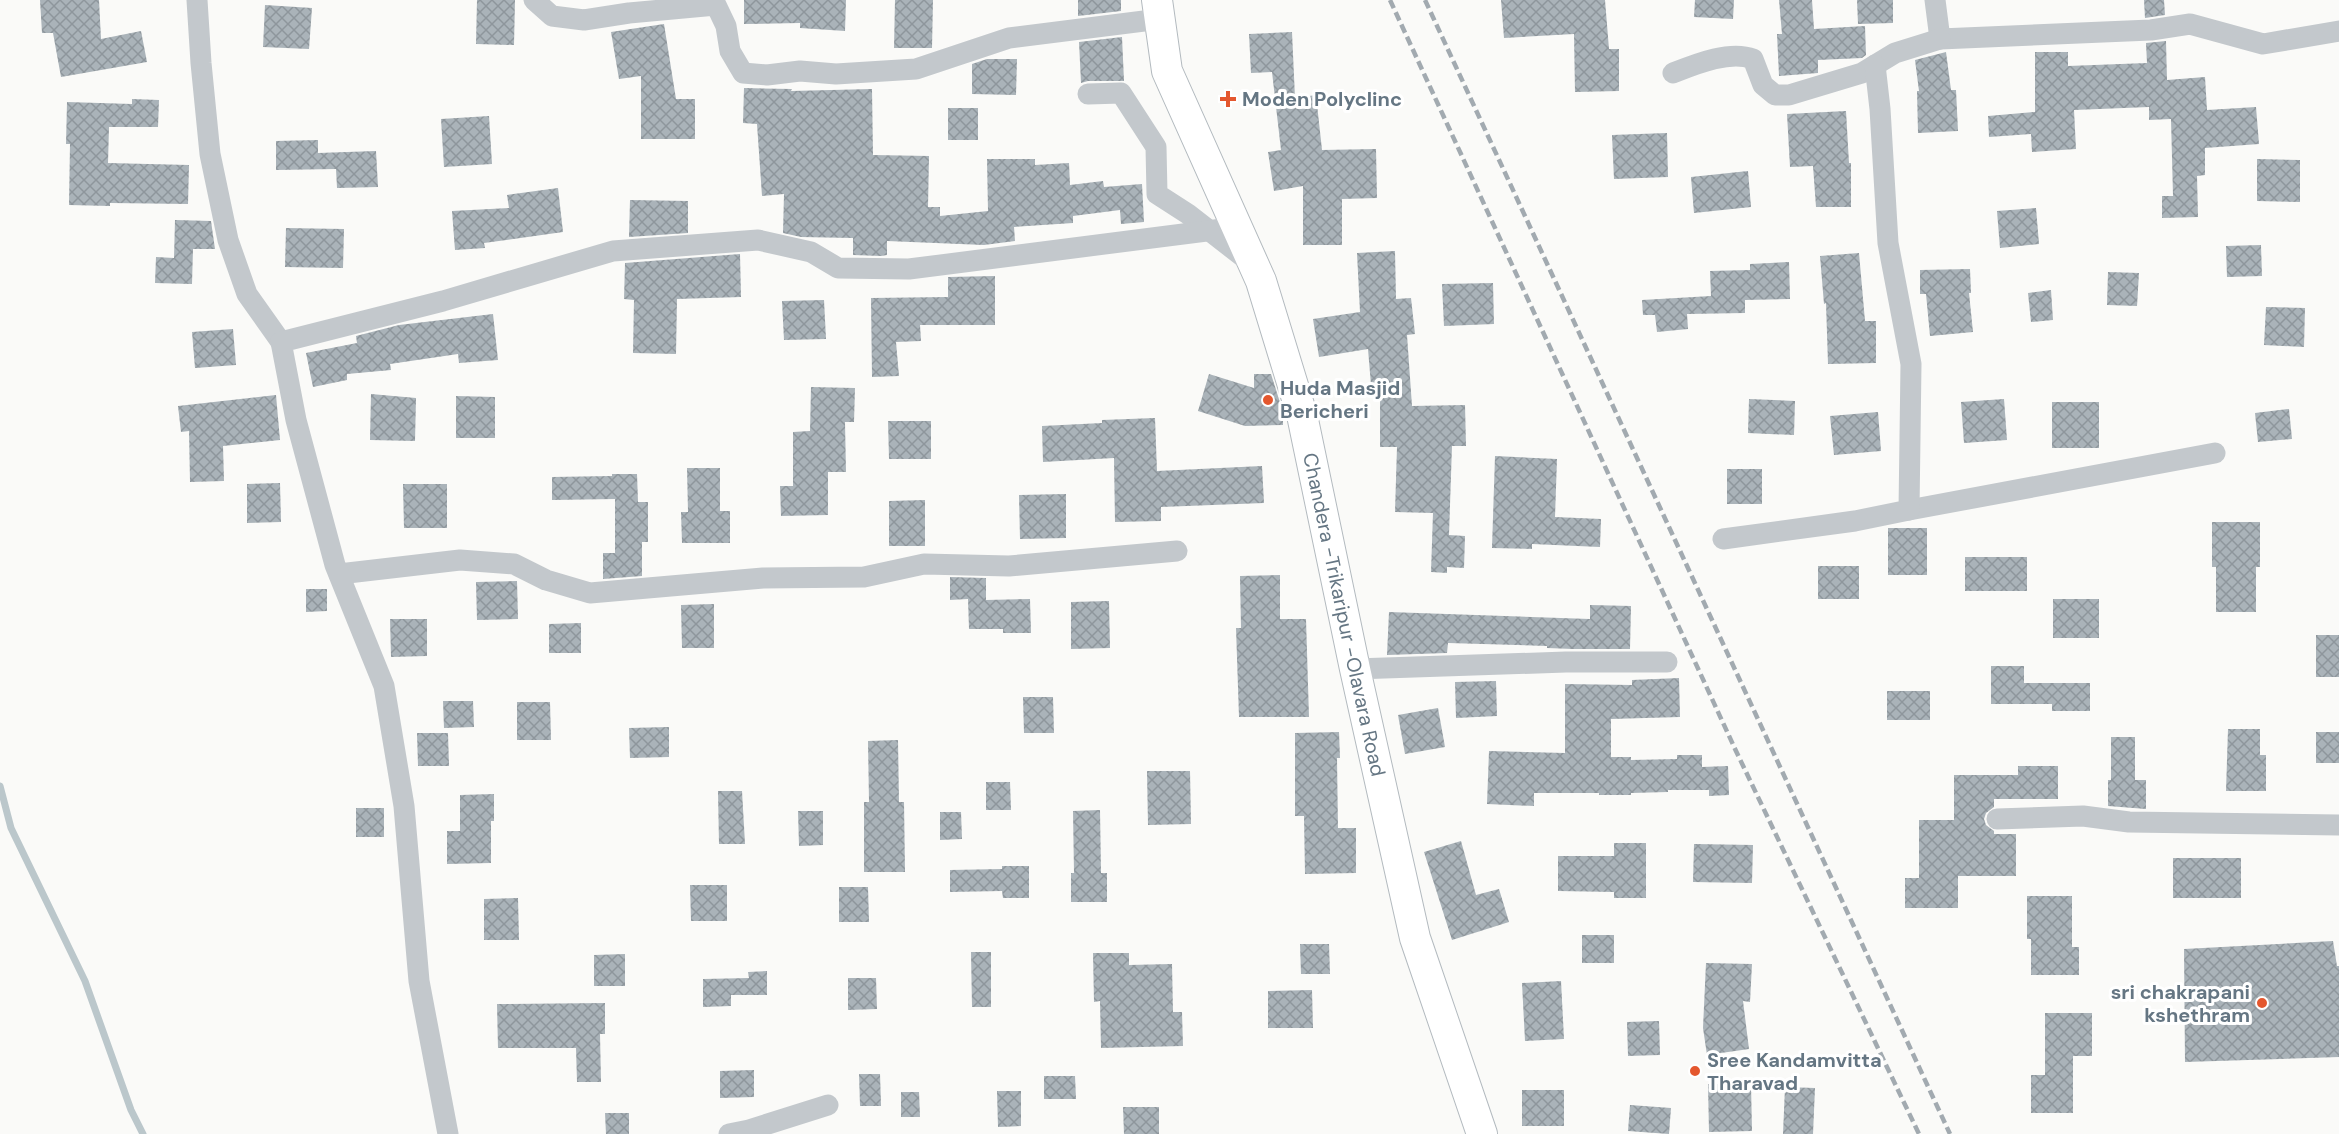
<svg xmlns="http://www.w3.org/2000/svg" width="2339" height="1134" viewBox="0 0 2339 1134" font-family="'DM Sans',sans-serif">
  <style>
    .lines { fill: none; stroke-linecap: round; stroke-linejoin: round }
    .stream { stroke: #bbc7cb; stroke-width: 7 }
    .building { fill: url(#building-cross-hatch) }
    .secondary-casing { stroke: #b3babf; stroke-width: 32 }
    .street { stroke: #c3c8cc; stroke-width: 21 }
    .secondary { stroke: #fff; stroke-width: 30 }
    .rail { stroke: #a2aab0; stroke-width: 4.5; stroke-dasharray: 9 4.5; stroke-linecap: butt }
    .poi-dot { fill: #e4572e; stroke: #fff; stroke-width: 2 }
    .labels { text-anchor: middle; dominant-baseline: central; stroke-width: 6; stroke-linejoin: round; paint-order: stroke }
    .poi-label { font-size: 20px; font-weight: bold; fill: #657683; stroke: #fff; text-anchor: start }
    .street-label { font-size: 20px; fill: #657683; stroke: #fff }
  </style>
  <defs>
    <pattern id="building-cross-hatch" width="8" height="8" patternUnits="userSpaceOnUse" patternTransform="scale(1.5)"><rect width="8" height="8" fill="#aab3b9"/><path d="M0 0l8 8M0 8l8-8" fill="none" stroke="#8e969c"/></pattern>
  </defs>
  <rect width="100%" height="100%" fill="#fafaf8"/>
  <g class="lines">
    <path class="stream" d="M 0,786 L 11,828 L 85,981 L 131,1110 L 143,1134"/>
  </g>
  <g class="building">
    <path d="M 40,0 L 99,0 L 101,39 L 141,31 L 147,62 L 61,77 L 53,33 L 42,33 Z"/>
    <path d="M 477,0 L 515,0 L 514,45 L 476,44 Z"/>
    <path d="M 744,0 L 846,0 L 845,31 L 800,28 L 800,23 L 744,24 Z"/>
    <path d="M 895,0 L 933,0 L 932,48 L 894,48 Z"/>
    <path d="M 1078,0 L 1121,0 L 1121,11 L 1078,16 Z"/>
    <path d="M 1501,0 L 1605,0 L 1609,49 L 1619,49 L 1619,91 L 1575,92 L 1574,34 L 1504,38 Z"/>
    <path d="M 1695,0 L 1734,0 L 1733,19 L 1694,17 Z"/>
    <path d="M 1779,0 L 1812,0 L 1814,29 L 1865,26 L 1866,55 L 1862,58 L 1818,60 L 1818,73 L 1779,76 L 1777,34 L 1782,34 Z"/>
    <path d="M 1857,0 L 1893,0 L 1893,23 L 1858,24 Z"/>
    <path d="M 2144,0 L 2164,0 L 2165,15 L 2145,18 Z"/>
    <path d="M 265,5 L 312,8 L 309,49 L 263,47 Z"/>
    <path d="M 664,24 L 676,99 L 695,99 L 695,139 L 641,139 L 641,76 L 619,79 L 611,32 Z"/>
    <path d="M 1292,32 L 1295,98 L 1316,95 L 1322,150 L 1376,149 L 1377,198 L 1342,199 L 1342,245 L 1303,245 L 1303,186 L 1274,191 L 1268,152 L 1281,150 L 1272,72 L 1251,73 L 1249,34 Z"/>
    <path d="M 1122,37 L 1124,81 L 1088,81 L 1081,83 L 1079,42 Z"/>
    <path d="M 2166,41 L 2167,80 L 2205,77 L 2207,110 L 2256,107 L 2259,144 L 2205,148 L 2205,175 L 2197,176 L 2198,217 L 2162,218 L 2162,196 L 2173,196 L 2171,119 L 2149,120 L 2149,107 L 2074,110 L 2076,149 L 2032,152 L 2031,134 L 1989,137 L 1988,116 L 2035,112 L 2035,52 L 2068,52 L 2068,66 L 2147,63 L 2146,43 Z"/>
    <path d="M 1946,52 L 1951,90 L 1956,90 L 1958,131 L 1918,133 L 1917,91 L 1919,91 L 1915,60 Z"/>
    <path d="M 987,59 L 1017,59 L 1016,95 L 972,94 L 972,64 Z"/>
    <path d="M 744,88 L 792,89 L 791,91 L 872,89 L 873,155 L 929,156 L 928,207 L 940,207 L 940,216 L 988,211 L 987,159 L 1035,159 L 1035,165 L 1069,163 L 1070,185 L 1103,181 L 1104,187 L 1142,184 L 1144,222 L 1121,224 L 1120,210 L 1073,216 L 1073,223 L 1014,227 L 1015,241 L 984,245 L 887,241 L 887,255 L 881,256 L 853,255 L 853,238 L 801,237 L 783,233 L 784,194 L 762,196 L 757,124 L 743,123 Z"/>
    <path d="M 132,99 L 159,100 L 158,127 L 109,127 L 108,163 L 189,165 L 188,204 L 110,203 L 110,206 L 69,205 L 70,144 L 66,144 L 67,102 L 132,104 Z"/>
    <rect x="948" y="108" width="30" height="32"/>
    <path d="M 1846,111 L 1849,163 L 1851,163 L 1851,207 L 1816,207 L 1813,166 L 1790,167 L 1787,114 Z"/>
    <path d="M 489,116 L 492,164 L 444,167 L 441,119 Z"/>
    <path d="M 1667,133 L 1668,177 L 1614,179 L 1612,135 Z"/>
    <path d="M 318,140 L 318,153 L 376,151 L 378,187 L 337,188 L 336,169 L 276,170 L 276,141 Z"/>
    <path d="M 2257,159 L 2300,160 L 2300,202 L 2257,201 Z"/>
    <path d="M 1748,171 L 1751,207 L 1694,213 L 1691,177 Z"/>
    <path d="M 558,188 L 563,232 L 484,243 L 485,248 L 455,250 L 452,211 L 509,208 L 507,195 Z"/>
    <path d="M 630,200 L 688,201 L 688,233 L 629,237 Z"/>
    <path d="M 2036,208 L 2039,244 L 2000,248 L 1997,211 Z"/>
    <path d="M 175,220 L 211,221 L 215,249 L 193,249 L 192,284 L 155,283 L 156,257 L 174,258 Z"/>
    <path d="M 286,228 L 344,229 L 343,268 L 285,267 Z"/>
    <path d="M 2261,245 L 2262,276 L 2227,277 L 2226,246 Z"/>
    <path d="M 1395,251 L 1396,299 L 1411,298 L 1415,334 L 1407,335 L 1412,406 L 1465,405 L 1466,446 L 1452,446 L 1449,535 L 1465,536 L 1464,568 L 1447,567 L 1447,573 L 1431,572 L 1433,513 L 1395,512 L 1397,447 L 1380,447 L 1380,397 L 1372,397 L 1368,349 L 1319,357 L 1313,319 L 1360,312 L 1357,253 Z"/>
    <path d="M 1859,253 L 1865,321 L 1876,321 L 1876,363 L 1828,364 L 1826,303 L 1824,304 L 1820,256 Z"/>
    <path d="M 740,254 L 741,297 L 677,299 L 676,354 L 633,353 L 634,300 L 624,299 L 625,263 Z"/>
    <path d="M 1789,262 L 1790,299 L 1745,300 L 1745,313 L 1687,314 L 1688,329 L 1657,332 L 1655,315 L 1643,315 L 1642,300 L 1711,296 L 1710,271 L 1750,270 L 1750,264 Z"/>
    <path d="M 1970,269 L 1971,293 L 1969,293 L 1973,332 L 1930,336 L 1926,294 L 1920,294 L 1920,270 Z"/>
    <path d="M 2108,272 L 2139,273 L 2137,306 L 2107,305 Z"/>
    <path d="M 995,276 L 995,325 L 920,325 L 921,341 L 896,342 L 899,376 L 872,377 L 871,298 L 948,297 L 948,277 Z"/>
    <path d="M 1493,283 L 1494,324 L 1444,326 L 1442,284 Z"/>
    <path d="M 2051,290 L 2053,320 L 2031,322 L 2028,293 Z"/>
    <path d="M 824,300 L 826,339 L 784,340 L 782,301 Z"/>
    <path d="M 2266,307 L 2305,308 L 2304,347 L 2264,345 Z"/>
    <path d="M 493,314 L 498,360 L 459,363 L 458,354 L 390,364 L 391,370 L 347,374 L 347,380 L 313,387 L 306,353 L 357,343 L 356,336 L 399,325 Z"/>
    <path d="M 233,329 L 236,365 L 195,368 L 192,332 Z"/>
    <path d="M 1209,374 L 1254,388 L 1254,374 L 1271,374 L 1283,412 L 1283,425 L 1245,426 L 1198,411 Z"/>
    <path d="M 811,387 L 855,388 L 854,422 L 845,422 L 846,472 L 828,472 L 828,515 L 781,516 L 780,486 L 793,486 L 793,432 L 810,431 Z"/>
    <path d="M 371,394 L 416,398 L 415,441 L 370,440 Z"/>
    <path d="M 276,395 L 280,440 L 223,446 L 224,481 L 190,482 L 189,431 L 181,432 L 178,406 Z"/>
    <path d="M 456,396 L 495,397 L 495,438 L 456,438 Z"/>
    <path d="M 1749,399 L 1795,401 L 1794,435 L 1748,433 Z"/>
    <path d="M 2004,399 L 2007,440 L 1964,443 L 1961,402 Z"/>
    <rect x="2052" y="402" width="47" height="46"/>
    <path d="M 2289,409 L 2292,439 L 2258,442 L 2255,413 Z"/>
    <path d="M 1878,412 L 1881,451 L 1834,455 L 1830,416 Z"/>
    <path d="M 1155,418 L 1157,471 L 1262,466 L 1264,503 L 1161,507 L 1161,521 L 1115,522 L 1114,458 L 1043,462 L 1042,426 L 1102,423 L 1102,420 Z"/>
    <path d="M 888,421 L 931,421 L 931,459 L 889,459 Z"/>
    <path d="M 1495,456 L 1557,459 L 1555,517 L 1601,519 L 1600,547 L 1532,544 L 1532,549 L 1492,548 Z"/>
    <path d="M 687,468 L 720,468 L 720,511 L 730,511 L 730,543 L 682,543 L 681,512 L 688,512 Z"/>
    <rect x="1727" y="469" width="35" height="35"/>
    <path d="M 612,474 L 637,474 L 638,502 L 648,502 L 648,542 L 642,542 L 642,576 L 603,579 L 603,553 L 615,553 L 615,499 L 552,500 L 552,477 L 612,476 Z"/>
    <path d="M 280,483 L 281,522 L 247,523 L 247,484 Z"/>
    <path d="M 403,484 L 447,484 L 447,528 L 404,528 Z"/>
    <path d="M 1066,494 L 1066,538 L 1020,539 L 1019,495 Z"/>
    <path d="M 925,500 L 925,546 L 889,546 L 889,501 Z"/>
    <path d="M 2212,522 L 2260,522 L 2260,567 L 2256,567 L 2256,612 L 2216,612 L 2216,567 L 2212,567 Z"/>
    <rect x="1888" y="528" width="39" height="47"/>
    <rect x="1965" y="557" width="62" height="34"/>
    <rect x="1818" y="566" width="41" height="33"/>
    <path d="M 1280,575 L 1280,619 L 1306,619 L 1309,717 L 1239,717 L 1236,628 L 1241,628 L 1240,576 Z"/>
    <path d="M 950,577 L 986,578 L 986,600 L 1030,599 L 1031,633 L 1003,633 L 1003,629 L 969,629 L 968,599 L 950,600 Z"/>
    <path d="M 517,581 L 518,619 L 477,620 L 476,582 Z"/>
    <path d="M 306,589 L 327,589 L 327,611 L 306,612 Z"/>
    <rect x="2053" y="599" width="46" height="39"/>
    <path d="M 1109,601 L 1110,648 L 1071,649 L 1071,602 Z"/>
    <path d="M 714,604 L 714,648 L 682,648 L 681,605 Z"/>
    <path d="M 1590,605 L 1631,606 L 1630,649 L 1573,649 L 1547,648 L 1547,646 L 1448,643 L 1447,653 L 1387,655 L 1389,612 L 1590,619 Z"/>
    <path d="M 390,619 L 427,619 L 427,656 L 391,657 Z"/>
    <path d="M 581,623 L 581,653 L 549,653 L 549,624 Z"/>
    <rect x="2316" y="635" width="23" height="42"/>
    <path d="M 1991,666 L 2024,666 L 2024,683 L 2090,683 L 2090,711 L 2052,711 L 2052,704 L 1991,704 Z"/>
    <path d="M 1679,678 L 1680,717 L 1611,719 L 1611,757 L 1631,757 L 1631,760 L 1677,759 L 1677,755 L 1702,755 L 1702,767 L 1728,766 L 1729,795 L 1709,796 L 1709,790 L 1668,790 L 1668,792 L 1631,793 L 1631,795 L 1599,795 L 1599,793 L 1534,793 L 1534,806 L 1487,804 L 1489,751 L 1565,753 L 1565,684 L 1632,685 L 1632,680 Z"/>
    <path d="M 1496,681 L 1497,716 L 1456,718 L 1455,682 Z"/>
    <rect x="1887" y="691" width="43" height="29"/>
    <path d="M 1023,697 L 1053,697 L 1054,733 L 1024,733 Z"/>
    <path d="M 443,701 L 473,701 L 474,727 L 444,728 Z"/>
    <path d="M 517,702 L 550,702 L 551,740 L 517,740 Z"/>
    <path d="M 1438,708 L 1445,747 L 1405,754 L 1398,715 Z"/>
    <path d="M 669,727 L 669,757 L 630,758 L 629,728 Z"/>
    <path d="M 2228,729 L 2260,729 L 2260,755 L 2266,755 L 2266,791 L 2226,791 Z"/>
    <path d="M 1339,732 L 1340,758 L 1337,758 L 1338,828 L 1356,828 L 1356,873 L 1305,874 L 1304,816 L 1295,816 L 1295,733 Z"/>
    <rect x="2316" y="732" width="23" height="31"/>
    <path d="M 417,733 L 448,733 L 449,766 L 418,766 Z"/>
    <path d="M 2111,737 L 2135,737 L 2135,780 L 2146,780 L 2146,809 L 2108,806 L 2108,780 L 2111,780 Z"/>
    <path d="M 898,740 L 899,802 L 904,802 L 905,872 L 864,872 L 864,802 L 869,802 L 868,741 Z"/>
    <path d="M 2018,766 L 2058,766 L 2058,799 L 1994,799 L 1994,807 L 1986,813 L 1984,819 L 1986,825 L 1994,831 L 1994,834 L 2016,834 L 2016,876 L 1958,876 L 1958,908 L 1905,908 L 1905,878 L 1919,878 L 1919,820 L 1954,820 L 1954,775 L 2018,775 Z"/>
    <path d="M 1147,771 L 1190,771 L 1191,824 L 1148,825 Z"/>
    <path d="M 986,782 L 1010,782 L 1011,810 L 986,810 Z"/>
    <path d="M 718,791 L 742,791 L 745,844 L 719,844 Z"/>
    <path d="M 494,794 L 494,821 L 491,821 L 491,863 L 447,864 L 447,831 L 460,831 L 460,795 Z"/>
    <rect x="356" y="808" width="28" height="29"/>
    <path d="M 1100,810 L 1101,873 L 1107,873 L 1107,902 L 1071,902 L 1071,873 L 1074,873 L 1073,811 Z"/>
    <path d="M 798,811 L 823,811 L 823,845 L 799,846 Z"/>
    <path d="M 940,812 L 961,812 L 962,839 L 940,840 Z"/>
    <path d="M 1461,841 L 1476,895 L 1499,889 L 1509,922 L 1452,940 L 1424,852 Z"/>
    <path d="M 1614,843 L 1646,843 L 1646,898 L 1614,898 L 1614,892 L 1558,891 L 1558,856 L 1614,856 Z"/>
    <path d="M 1694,844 L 1753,845 L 1752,883 L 1693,882 Z"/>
    <rect x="2173" y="858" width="68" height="40"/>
    <path d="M 1002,866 L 1029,866 L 1029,898 L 1003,898 L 1002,891 L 950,892 L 950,870 L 1002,869 Z"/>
    <path d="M 690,885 L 727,885 L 727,921 L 691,921 Z"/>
    <path d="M 839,887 L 868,887 L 869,922 L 839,922 Z"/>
    <path d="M 2027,896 L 2072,896 L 2072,947 L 2079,947 L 2079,975 L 2031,975 L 2031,939 L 2027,939 Z"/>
    <path d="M 518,898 L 519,940 L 484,940 L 484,899 Z"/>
    <rect x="1582" y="935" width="32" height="28"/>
    <path d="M 2333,941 L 2337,966 L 2339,966 L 2339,1057 L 2185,1062 L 2184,949 Z"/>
    <path d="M 1300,944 L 1329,944 L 1330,974 L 1301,974 Z"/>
    <path d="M 971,952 L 991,952 L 991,1007 L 972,1007 Z"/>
    <path d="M 1093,953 L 1129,953 L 1129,965 L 1172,964 L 1173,1012 L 1182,1012 L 1183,1046 L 1101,1048 L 1100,1001 L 1094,1002 Z"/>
    <path d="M 625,954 L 625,986 L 594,986 L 594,955 Z"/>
    <path d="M 1706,963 L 1752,964 L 1750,1002 L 1743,1001 L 1749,1049 L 1707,1055 L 1703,1028 Z"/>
    <path d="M 767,971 L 767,995 L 731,995 L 731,1006 L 703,1007 L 703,979 L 749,978 L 748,972 Z"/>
    <path d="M 848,978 L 876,978 L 877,1009 L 848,1010 Z"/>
    <path d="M 1561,981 L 1564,1039 L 1525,1041 L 1522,983 Z"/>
    <path d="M 1312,990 L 1313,1028 L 1268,1028 L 1268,991 Z"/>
    <path d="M 605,1003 L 605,1034 L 600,1034 L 601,1082 L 577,1082 L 576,1048 L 498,1048 L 497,1004 Z"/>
    <path d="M 2045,1013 L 2092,1013 L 2092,1056 L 2073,1056 L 2073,1113 L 2031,1113 L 2031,1075 L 2045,1075 Z"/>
    <path d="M 1659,1021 L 1660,1055 L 1628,1056 L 1627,1022 Z"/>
    <path d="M 754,1070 L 754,1097 L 720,1098 L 720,1071 Z"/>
    <path d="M 859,1074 L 880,1074 L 881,1106 L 860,1106 Z"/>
    <path d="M 1044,1076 L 1075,1076 L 1076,1099 L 1044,1099 Z"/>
    <path d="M 1708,1084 L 1751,1084 L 1752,1131 L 1709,1132 Z"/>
    <path d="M 1785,1087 L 1815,1088 L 1813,1134 L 1783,1134 Z"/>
    <rect x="1522" y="1090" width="42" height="36"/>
    <path d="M 997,1091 L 1021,1091 L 1021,1126 L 998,1127 Z"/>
    <path d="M 901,1092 L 919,1092 L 920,1117 L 901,1117 Z"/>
    <path d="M 1630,1105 L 1671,1108 L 1669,1134 L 1628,1131 Z"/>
    <path d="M 1123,1107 L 1159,1107 L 1159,1134 L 1124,1134 Z"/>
    <path d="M 605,1113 L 629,1113 L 629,1134 L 606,1134 Z"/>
  </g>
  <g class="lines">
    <defs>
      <g id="secondary">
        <path id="s1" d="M 1157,0 L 1167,71 L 1261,281 L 1302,415 L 1355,669 L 1415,938 L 1482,1134"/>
      </g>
    </defs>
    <use href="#secondary" class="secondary-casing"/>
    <g class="street">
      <path d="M 197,0 L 201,63 L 210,154 L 228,240 L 247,294 L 281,342"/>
      <path d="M 534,0 L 552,16 L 584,20 L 629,13 L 716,5 L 726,26 L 730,51 L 743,73 L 767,75 L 800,71 L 836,74 L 916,69 L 1009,38 L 1160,19"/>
      <path d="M 1935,0 L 1940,39 L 2151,30 L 2190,24 L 2263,44 L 2339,31"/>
      <path d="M 1673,73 C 1696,64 1730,50 1753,59 L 1763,85 L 1775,95 L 1789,95 L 1862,73 L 1895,53 L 1940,39"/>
      <path d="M 1088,94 L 1121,93 L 1156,147 L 1157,194 L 1188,214 L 1251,263"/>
      <path d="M 1909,510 L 2215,453"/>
      <path d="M 1723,539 L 1855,521 L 1909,510 L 1911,364 L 1888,243 L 1880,109 L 1875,65"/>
      <path d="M 339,574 L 460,560 L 514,564 L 546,580 L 590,593 L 763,578 L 864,577 L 924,564 L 1009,566 L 1177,551"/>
      <path d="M 1355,669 L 1566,662 L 1667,662"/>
      <path d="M 1997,819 L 2083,816 L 2129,822 L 2339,825"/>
      <path d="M 448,1134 L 419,981 L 404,806 L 384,686 L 335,565 L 296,420 L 281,342 L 443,301 L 613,251 L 758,240 L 811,252 L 838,268 L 909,269 L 1238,227"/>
      <path d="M 729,1134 L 749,1130 L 828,1105"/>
    </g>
    <use href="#secondary" class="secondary"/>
    <g class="rail">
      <path d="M 1390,0 L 1736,751 L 1919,1134"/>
      <path d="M 1425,0 L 1950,1134"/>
    </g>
  </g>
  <g class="poi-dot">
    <path d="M1225 90h6v6h6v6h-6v6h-6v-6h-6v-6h6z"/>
    <circle cx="1268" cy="400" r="6"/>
    <circle cx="2262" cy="1003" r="6"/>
    <circle cx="1695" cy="1071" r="6"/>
  </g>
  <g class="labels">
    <g class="poi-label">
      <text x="1242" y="99">Moden Polyclinc</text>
      <text x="1280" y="388">Huda Masjid<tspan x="1280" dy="23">Bericheri</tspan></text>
      <text x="2250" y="992" text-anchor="end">sri chakrapani<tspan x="2250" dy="23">kshethram</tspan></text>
      <text x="1707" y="1060">Sree Kandamvitta<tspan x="1707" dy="23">Tharavad</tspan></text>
    </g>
    <g class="street-label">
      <text stroke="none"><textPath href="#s1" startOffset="646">Chandera -Trikaripur -Olavara Road</textPath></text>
    </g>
  </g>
</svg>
